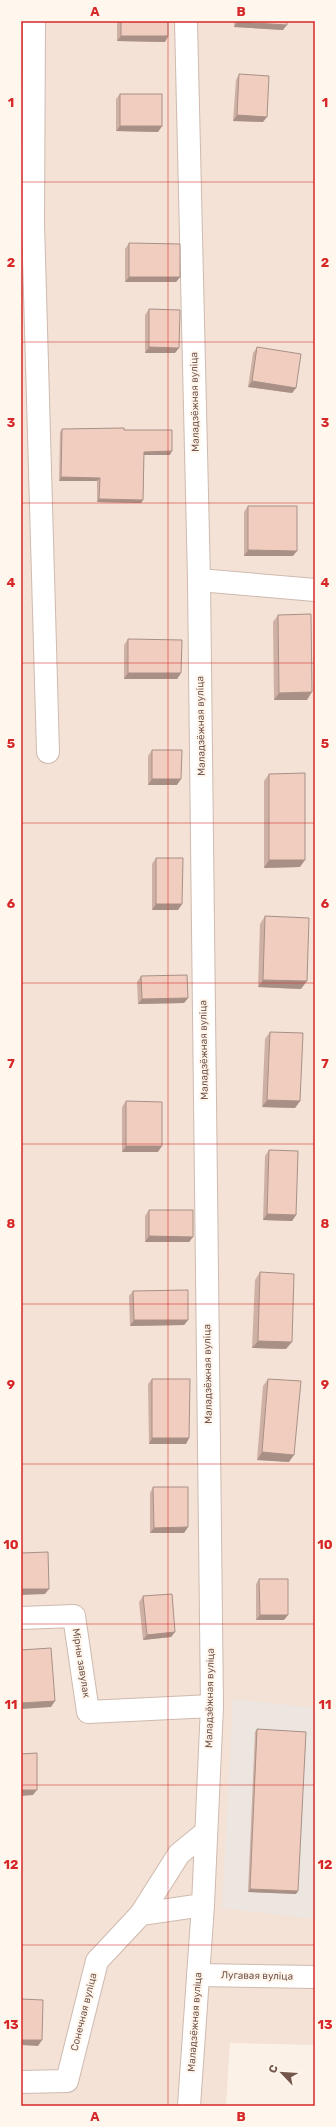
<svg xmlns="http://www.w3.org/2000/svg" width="336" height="2127" viewBox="0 0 336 2127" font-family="Rubik,sans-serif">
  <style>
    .residential { fill: #f3e2d5 }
    .industrial { fill: #ece5e0 }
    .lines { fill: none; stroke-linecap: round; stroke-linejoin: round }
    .minor-casing { stroke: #cfbaaf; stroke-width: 24 }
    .minor { stroke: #fff; stroke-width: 22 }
    .wall { fill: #cfb0a4 }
    .shaded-wall { fill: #a99086 }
    .building { fill: #f1cdbf; stroke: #a99086 }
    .grid { fill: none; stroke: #d62828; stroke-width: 1; stroke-opacity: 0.55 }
    .labels { text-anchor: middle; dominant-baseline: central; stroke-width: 4; stroke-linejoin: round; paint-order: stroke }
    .street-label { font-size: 10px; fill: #75564b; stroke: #fff6ed }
    .neatline { fill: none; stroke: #d62828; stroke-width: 1.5 }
    .grid-label { font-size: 13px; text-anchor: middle; font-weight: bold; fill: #d62828 }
  </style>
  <rect width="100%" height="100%" fill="#fcf1e6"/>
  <path class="residential" d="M 21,21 L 315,21 L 315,2045 L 230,2043 L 226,2106 L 21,2106 Z"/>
  <path class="industrial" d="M 233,1699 L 315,1708 L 315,1919 L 222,1908 Z"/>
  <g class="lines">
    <defs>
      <g id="minor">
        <path d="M 34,21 L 33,223 L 48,752"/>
        <path d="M 186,21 L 199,580 L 212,1706 L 203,1905 L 189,2106"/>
        <path d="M 199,580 L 315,590"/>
        <path d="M 21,1618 L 74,1616 L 88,1712 L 212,1706"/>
        <path d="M 141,1914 L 179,1854 L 206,1832"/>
        <path d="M 198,1975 L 315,1977"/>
        <path d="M 21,2082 L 67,2081 L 97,1961 L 141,1914 L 203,1905"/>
      </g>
    </defs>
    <use href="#minor" class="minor-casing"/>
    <use href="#minor" class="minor"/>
  </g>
  <g class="wall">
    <path d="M 117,21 L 168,21 L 168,36 L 165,42 L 117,41 Z"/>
    <path d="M 234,21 L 287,21 L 283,30 L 234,27 Z"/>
    <path d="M 239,74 L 263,122 L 233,121 L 236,80 Z"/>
    <path d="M 120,94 L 162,126 L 158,132 L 116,131 L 116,99 Z"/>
    <path d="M 129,243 L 180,277 L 176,282 L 125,282 L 125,249 Z"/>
    <path d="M 149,309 L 175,353 L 145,353 L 145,315 Z"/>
    <path d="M 257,347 L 296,388 L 292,393 L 248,387 L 253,353 Z"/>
    <path d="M 62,429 L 124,430 L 170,455 L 144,455 L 143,500 L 141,503 L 97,502 L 97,481 L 59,481 L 60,432 Z"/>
    <path d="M 248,506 L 293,556 L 244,556 L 244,512 Z"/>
    <path d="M 278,615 L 307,700 L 274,700 L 273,622 Z"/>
    <path d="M 128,639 L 181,673 L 177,679 L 124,679 L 124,645 Z"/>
    <path d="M 152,750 L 177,785 L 148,785 L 148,756 Z"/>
    <path d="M 269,774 L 300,867 L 264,868 L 264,781 Z"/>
    <path d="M 156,858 L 182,904 L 178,910 L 152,910 L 152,864 Z"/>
    <path d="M 265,916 L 301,989 L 258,987 L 260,924 Z"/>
    <path d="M 141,976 L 188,998 L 184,1003 L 138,1004 L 137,982 Z"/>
    <path d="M 270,1032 L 300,1101 L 295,1108 L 262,1107 L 265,1039 Z"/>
    <path d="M 126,1101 L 158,1152 L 122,1152 L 122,1107 Z"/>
    <path d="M 269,1150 L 296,1215 L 292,1221 L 263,1220 L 265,1156 Z"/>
    <path d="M 149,1210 L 193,1237 L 189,1242 L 145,1242 L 145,1216 Z"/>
    <path d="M 260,1272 L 286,1349 L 252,1348 L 255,1280 Z"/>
    <path d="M 133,1291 L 188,1320 L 184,1325 L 130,1326 L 129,1296 Z"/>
    <path d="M 152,1379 L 189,1438 L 186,1444 L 149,1444 L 148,1384 Z"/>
    <path d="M 268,1379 L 289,1462 L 257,1460 L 263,1386 Z"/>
    <path d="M 153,1487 L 188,1527 L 184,1533 L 150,1533 L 150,1493 Z"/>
    <path d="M 259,1579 L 284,1620 L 256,1620 L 256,1584 Z"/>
    <path d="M 143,1596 L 175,1632 L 171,1637 L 143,1640 L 139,1602 Z"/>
    <path d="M 257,1729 L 296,1894 L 248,1892 L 255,1732 Z"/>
  </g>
  <g class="shaded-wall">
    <path d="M 237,22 L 287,25 L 283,30 L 234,27 Z"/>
    <path d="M 121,36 L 168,36 L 165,42 L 117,41 Z"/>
    <path d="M 237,115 L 267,117 L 263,122 L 233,121 Z"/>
    <path d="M 120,126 L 162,126 L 158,132 L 116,131 Z"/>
    <path d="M 129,277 L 180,277 L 176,282 L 125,282 Z"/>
    <path d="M 149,347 L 179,348 L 175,353 L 145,353 Z"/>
    <path d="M 252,381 L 296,388 L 292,393 L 248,387 Z"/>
    <path d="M 172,451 L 170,455 L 142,455 L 144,452 Z"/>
    <path d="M 61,477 L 100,478 L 97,481 L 59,481 Z"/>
    <path d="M 99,499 L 143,500 L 141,503 L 97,502 Z"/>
    <path d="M 248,550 L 297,551 L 293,556 L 244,556 Z"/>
    <path d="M 128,673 L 181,673 L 177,679 L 124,679 Z"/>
    <path d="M 312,692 L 307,700 L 274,700 L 279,693 Z"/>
    <path d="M 152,779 L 181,779 L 177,785 L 148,785 Z"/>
    <path d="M 269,860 L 305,860 L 300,867 L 264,868 Z"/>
    <path d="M 156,904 L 182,904 L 178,910 L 152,910 Z"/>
    <path d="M 263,980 L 307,981 L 301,989 L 258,987 Z"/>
    <path d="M 188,998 L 184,1003 L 138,1004 L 142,999 Z"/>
    <path d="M 267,1100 L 300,1101 L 295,1108 L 262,1107 Z"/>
    <path d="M 126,1146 L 162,1146 L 158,1152 L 122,1152 Z"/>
    <path d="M 267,1214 L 296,1215 L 292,1221 L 263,1220 Z"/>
    <path d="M 149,1236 L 193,1237 L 189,1242 L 145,1242 Z"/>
    <path d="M 134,1320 L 188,1320 L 184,1325 L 130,1326 Z"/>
    <path d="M 258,1341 L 292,1342 L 286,1349 L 252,1348 Z"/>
    <path d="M 152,1438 L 189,1438 L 186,1444 L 149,1444 Z"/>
    <path d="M 262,1452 L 294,1455 L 289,1462 L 257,1460 Z"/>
    <path d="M 188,1527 L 184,1533 L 150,1533 L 154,1528 Z"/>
    <path d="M 21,1589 L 49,1589 L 45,1594 L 21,1595 Z"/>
    <path d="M 260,1615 L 288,1615 L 284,1620 L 256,1620 Z"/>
    <path d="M 175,1632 L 171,1637 L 143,1640 L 147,1635 Z"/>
    <path d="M 55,1701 L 51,1707 L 21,1709 L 21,1703 Z"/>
    <path d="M 21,1790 L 37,1790 L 33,1795 L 21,1796 Z"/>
    <path d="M 250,1889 L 298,1891 L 296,1894 L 248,1892 Z"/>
    <path d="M 21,2040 L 42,2040 L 38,2046 L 21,2045 Z"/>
  </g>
  <g class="building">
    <rect x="121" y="21" width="47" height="15"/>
    <path d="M 237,21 L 287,21 L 287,25 L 237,22 Z"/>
    <path d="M 239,74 L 269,76 L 267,117 L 237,115 Z"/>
    <rect x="120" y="94" width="42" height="32"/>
    <path d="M 129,243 L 180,244 L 180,277 L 129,277 Z"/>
    <path d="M 149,309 L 180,310 L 179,348 L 149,347 Z"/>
    <path d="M 257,347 L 301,354 L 296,388 L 252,381 Z"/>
    <path d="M 124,428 L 124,430 L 172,430 L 172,451 L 144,452 L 143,500 L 99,499 L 100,478 L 61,477 L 62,429 Z"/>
    <path d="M 248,506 L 297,506 L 297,551 L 248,550 Z"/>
    <path d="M 311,614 L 312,692 L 279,693 L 278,615 Z"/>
    <path d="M 128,639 L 182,640 L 181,673 L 128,673 Z"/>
    <path d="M 152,750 L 182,750 L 181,779 L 152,779 Z"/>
    <path d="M 305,773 L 305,860 L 269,860 L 269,774 Z"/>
    <path d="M 156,858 L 183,858 L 182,904 L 156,904 Z"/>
    <path d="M 265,916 L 309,918 L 307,981 L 263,980 Z"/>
    <path d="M 187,975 L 188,998 L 142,999 L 141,976 Z"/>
    <path d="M 270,1032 L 303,1033 L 300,1101 L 267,1100 Z"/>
    <path d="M 126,1101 L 162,1102 L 162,1146 L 126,1146 Z"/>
    <path d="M 269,1150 L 298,1151 L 296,1215 L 267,1214 Z"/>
    <path d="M 149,1210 L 193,1210 L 193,1237 L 149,1236 Z"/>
    <path d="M 260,1272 L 294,1274 L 292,1342 L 258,1341 Z"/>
    <path d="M 188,1290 L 188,1320 L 134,1320 L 133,1291 Z"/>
    <path d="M 152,1379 L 190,1379 L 189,1438 L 152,1438 Z"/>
    <path d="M 268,1379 L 301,1381 L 294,1455 L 262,1452 Z"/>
    <path d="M 153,1487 L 188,1487 L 188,1527 L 154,1528 Z"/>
    <path d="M 48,1552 L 49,1589 L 21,1589 L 21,1553 Z"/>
    <path d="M 259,1579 L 288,1579 L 288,1615 L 260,1615 Z"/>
    <path d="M 172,1594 L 175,1632 L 147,1635 L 143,1596 Z"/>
    <path d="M 51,1648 L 55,1701 L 21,1703 L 21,1650 Z"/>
    <path d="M 257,1729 L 306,1732 L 298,1891 L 250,1889 Z"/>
    <path d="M 37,1753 L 37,1790 L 21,1790 L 21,1754 Z"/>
    <path d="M 21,1999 L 43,2000 L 42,2040 L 21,2040 Z"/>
  </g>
  <path class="grid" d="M 168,21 L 168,2106M 21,182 L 315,182M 21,342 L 315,342M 21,503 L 315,503M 21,663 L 315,663M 21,823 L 315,823M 21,983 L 315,983M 21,1144 L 315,1144M 21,1304 L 315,1304M 21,1464 L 315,1464M 21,1624 L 315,1624M 21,1785 L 315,1785M 21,1945 L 315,1945"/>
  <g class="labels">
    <g class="street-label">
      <text transform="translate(195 402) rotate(-91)">Маладзёжная вуліца</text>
      <text transform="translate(201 726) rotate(-91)">Маладзёжная вуліца</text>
      <text transform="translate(204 1050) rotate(-91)">Маладзёжная вуліца</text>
      <text transform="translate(208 1374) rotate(-91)">Маладзёжная вуліца</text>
      <text transform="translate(81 1663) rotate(81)">Мірны завулак</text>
      <text transform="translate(210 1698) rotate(-89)">Маладзёжная вуліца</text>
      <text transform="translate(257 1976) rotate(1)">Лугавая вуліца</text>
      <text transform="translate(84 2012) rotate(-76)">Сонечная вуліца</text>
      <text transform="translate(195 2022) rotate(-86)">Маладзёжная вуліца</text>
    </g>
  </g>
  <rect width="336" height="2127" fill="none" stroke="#fff6ed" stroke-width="44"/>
  <g transform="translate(282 2073) rotate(295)" stroke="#fff6ed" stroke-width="3" paint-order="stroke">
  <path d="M0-3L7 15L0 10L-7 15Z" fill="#75564b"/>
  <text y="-6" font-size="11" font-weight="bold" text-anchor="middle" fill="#75564b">С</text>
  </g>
  <rect x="22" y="22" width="292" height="2083" class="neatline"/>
  <g class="grid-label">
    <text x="95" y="16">A</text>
    <text x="241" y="16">B</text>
    <text x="11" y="107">1</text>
    <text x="325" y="107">1</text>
    <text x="11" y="267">2</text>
    <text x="325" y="267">2</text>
    <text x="11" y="427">3</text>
    <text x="325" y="427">3</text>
    <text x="11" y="587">4</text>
    <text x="325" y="587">4</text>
    <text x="11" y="748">5</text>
    <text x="325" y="748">5</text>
    <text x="11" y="908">6</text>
    <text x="325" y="908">6</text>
    <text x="11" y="1068">7</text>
    <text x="325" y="1068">7</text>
    <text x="11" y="1228">8</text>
    <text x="325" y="1228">8</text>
    <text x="11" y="1389">9</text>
    <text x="325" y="1389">9</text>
    <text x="11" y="1549">10</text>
    <text x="325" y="1549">10</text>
    <text x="11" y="1709">11</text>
    <text x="325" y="1709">11</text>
    <text x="11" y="1869">12</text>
    <text x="325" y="1869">12</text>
    <text x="11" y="2029">13</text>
    <text x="325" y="2029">13</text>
    <text x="95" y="2121">A</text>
    <text x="241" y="2121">B</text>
  </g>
</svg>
